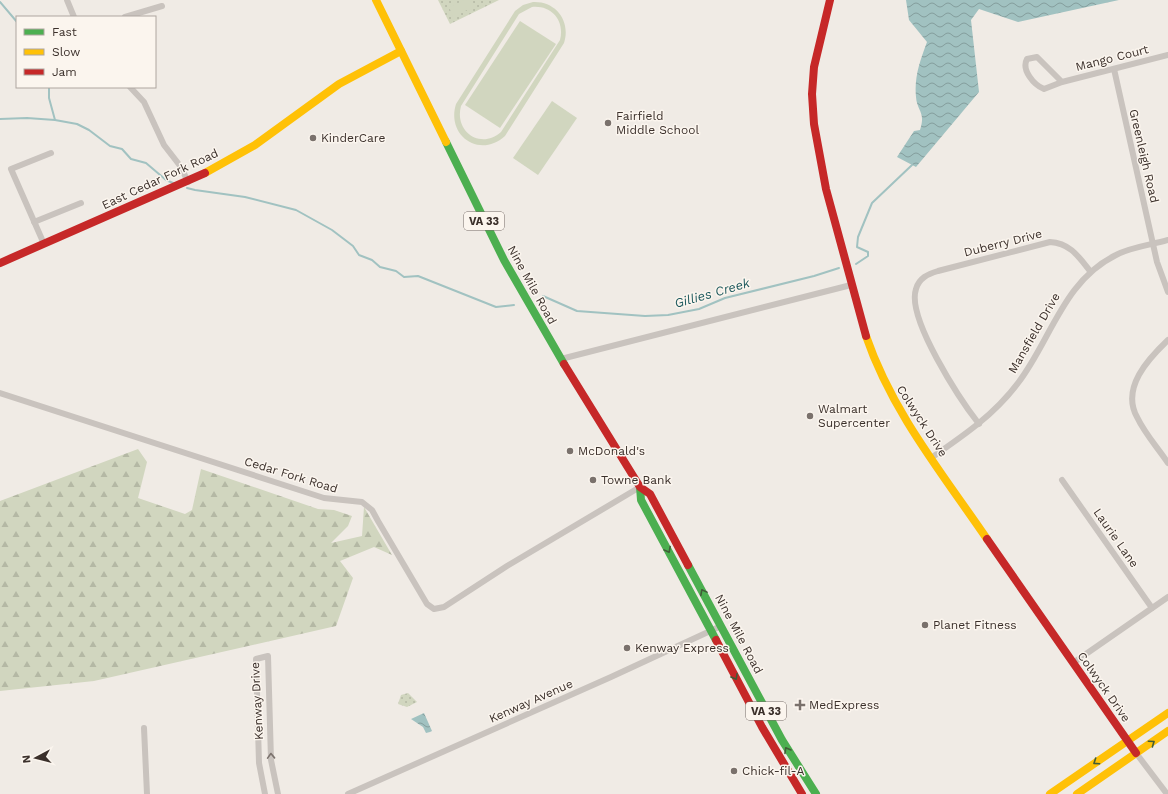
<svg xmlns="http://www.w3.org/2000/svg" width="1168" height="794" viewBox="0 0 1168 794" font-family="'Work Sans',sans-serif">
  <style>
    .forest { fill: url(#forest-firs) }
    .park { fill: url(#park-dots) }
    .pitch { fill: #d1d6bf; fill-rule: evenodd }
    .water { fill: url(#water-waves) }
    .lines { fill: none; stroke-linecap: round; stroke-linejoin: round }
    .stream { stroke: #a1c2c1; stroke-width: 2 }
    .street { stroke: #c9c3be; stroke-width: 6 }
    .fast { stroke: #4caf50; stroke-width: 8 }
    .slow { stroke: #ffc107; stroke-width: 8 }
    .jam { stroke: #c62828; stroke-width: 8 }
    .oneway { stroke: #415c38 }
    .oneway2 { stroke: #7b726d }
    .poi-dot { fill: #7a716c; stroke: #fbf5ee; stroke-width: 1.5 }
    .labels { text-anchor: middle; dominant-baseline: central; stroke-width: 3; stroke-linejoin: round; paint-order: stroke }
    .shield { fill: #fbf5ee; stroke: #756b66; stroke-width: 1 }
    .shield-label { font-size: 11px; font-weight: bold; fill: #3b302b }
    .street-label { font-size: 12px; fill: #3b302b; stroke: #fbf5ee }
    .poi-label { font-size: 12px; fill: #3b302b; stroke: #fbf5ee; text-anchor: start }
    .water-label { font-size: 13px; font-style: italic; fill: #1f5a5e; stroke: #fbf5ee }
  </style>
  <defs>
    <pattern id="forest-firs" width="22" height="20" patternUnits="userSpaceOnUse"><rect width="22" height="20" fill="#d1d6bf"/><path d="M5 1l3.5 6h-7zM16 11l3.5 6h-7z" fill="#b4b8a4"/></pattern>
    <pattern id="park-dots" width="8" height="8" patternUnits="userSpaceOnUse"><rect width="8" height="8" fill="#d1d6bf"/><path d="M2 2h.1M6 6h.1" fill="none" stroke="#b4b8a4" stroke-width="1.8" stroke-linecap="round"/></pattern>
    <pattern id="water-waves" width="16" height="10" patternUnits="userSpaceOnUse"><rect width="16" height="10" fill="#a1c2c1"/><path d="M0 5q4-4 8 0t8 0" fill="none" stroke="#849e9d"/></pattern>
  </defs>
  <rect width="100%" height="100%" fill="#f0ebe5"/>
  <path class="forest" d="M 138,449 L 147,462 L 138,498 L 185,514 L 192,510 L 201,469 L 318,509 L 334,510 L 352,516 L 348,526 L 331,543 L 362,536 L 364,507 L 392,555 L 374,547 L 340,561 L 353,578 L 336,626 L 94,681 L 0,691 L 0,501 Z"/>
  <g class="park">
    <path d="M 438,0 L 499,0 L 450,24 Z"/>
    <path d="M 408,693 L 417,702 L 407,707 L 398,704 L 401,695 Z"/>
  </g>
  <g class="pitch">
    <path d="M 465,0 L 470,0 L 473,7 L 453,17 L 449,7 Z"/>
    <path d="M 533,2 C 556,1 571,21 564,43 L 505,136 C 480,159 446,136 456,104 L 515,11 L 523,5 ZM 532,7 C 552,5 565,21 560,40 L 501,132 C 481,150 454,132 461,106 L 519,14 Z"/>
    <path d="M 520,21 L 556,44 L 500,128 L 465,105 Z"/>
    <path d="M 552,101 L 577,118 L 538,175 L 513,158 Z"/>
  </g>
  <g class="water">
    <path d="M 906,0 L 1119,0 L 1018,22 L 979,9 L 971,20 L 979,92 L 916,167 L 897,157 L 914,131 L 920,130 C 926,112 917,111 916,97 C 914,77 920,61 927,42 L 909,20 Z"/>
    <path d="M 424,713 L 432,731 L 430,732 L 426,733 L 423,727 L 411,719 Z"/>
  </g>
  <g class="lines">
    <g class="stream">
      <path d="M 0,2 L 17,22"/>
      <path d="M 49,87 L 49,98 L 55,120"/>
      <path d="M 0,119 L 27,118 L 55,120 L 77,124 L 89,130 L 110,146 L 122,149 L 131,159 L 146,163 L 166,180 L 173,183"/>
      <path d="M 187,188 L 195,190 L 245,197 L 296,210 L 332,230 L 353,246 L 359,255 L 372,260 L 380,267 L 396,271 L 404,277 L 418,276 L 496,307 L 514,305"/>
      <path d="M 856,264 L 868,256 L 868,252 L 857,247 L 858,237 L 872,203 L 912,165"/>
      <path d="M 543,296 L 577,311 L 645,316 L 668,315 L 699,309 L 725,298 L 814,276 L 839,268"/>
    </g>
    <g class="street">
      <path d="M 67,0 L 74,17"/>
      <path d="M 125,17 L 162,6"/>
      <path d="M 1114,69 L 1157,262 L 1168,292"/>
      <path d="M 1062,82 L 1037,57 L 1027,59 C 1021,70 1034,85 1044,89 L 1062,82 L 1168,55"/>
      <path d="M 130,87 L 144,102 L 164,145 L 181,167 L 188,182"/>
      <path d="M 34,222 L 81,203"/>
      <path d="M 44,244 L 11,169 L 51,153"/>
      <path d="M 1168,340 C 1148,359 1121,388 1137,417 C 1145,434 1158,448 1168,463"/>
      <path d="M 561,359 L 851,285"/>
      <path d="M 0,393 L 324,498 L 362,502 L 372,510 L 378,521 L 427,604 L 434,609 L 444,607 L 507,566 L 640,487"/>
      <path d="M 979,424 C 961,401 906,318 916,289 C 919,278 928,274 938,271 L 1050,242 C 1070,243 1079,257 1090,271"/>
      <path d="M 931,458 C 963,436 994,415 1018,383 C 1051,340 1063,281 1116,255 C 1131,247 1151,245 1168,240"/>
      <path d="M 1062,480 L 1152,608"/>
      <path d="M 1073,663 L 1168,597"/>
      <path d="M 144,728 L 147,794"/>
      <path d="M 1136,753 L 1167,794"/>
      <path d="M 265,794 L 259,763 L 256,659 L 268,656 L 271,760 L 278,794"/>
      <path d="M 348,794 L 611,677 L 721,626"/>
    </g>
    <g class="fast">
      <path d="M 446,142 L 504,260 L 564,364"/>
      <path d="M 640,487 L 641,500 L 716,640"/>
      <path d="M 688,565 L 782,740 L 816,794"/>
    </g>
    <g class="slow">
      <path d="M 376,0 L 446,142"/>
      <path d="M 205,173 L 255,145 L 339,84 L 401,51"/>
      <path d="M 866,336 C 892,412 942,473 987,539"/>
      <path d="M 1050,794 L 1168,713"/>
      <path d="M 1077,794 L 1168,731"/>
    </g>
    <g class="jam">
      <path d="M 830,0 L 814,67 L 812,94 L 814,124 L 826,189 L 866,336"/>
      <path d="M 0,263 L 205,173"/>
      <path d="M 564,364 L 640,487 L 650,494 L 688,565"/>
      <path d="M 987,539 L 1136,753"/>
      <path d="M 716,640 L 762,727 L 802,794"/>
    </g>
  </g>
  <defs><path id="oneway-chevron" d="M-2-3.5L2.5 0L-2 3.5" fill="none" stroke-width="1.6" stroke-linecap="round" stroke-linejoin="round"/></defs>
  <g class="oneway">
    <use href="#oneway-chevron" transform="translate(668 550) rotate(62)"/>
    <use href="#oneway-chevron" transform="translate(703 592) rotate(-118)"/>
    <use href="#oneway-chevron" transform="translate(735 677) rotate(61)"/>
    <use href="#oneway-chevron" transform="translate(1152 743) rotate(-35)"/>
    <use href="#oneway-chevron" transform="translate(787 750) rotate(-120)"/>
    <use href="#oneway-chevron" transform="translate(1096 762) rotate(146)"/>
  </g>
  <use class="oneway2" href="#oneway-chevron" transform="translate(271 756) rotate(-92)"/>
  <g class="poi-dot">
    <circle cx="608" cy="123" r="4"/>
    <circle cx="313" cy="138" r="4"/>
    <circle cx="810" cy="416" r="4"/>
    <circle cx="570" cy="451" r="4"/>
    <circle cx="593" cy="480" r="4"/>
    <circle cx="925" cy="625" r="4"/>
    <circle cx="627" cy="648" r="4"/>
    <path d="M798 699h4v4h4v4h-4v4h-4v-4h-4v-4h4z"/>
    <circle cx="734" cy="771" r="4"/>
  </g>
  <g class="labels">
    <g class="shield">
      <rect x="464" y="212" width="40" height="18" rx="3"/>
      <rect x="746" y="702" width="40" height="18" rx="3"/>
    </g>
    <g class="shield-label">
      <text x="484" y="221">VA 33</text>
      <text x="766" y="711">VA 33</text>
    </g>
    <g class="street-label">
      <text transform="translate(1112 58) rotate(-14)">Mango Court</text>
      <text transform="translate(1144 156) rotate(77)">Greenleigh Road</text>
      <text transform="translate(160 179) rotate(-25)">East Cedar Fork Road</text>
      <text transform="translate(1003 243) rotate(-14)">Duberry Drive</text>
      <text transform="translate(532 285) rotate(61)">Nine Mile Road</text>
      <text transform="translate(1034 333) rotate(-60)">Mansfield Drive</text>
      <text transform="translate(922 421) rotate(57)">Colwyck Drive</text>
      <text transform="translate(291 475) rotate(17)">Cedar Fork Road</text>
      <text transform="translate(1116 538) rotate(55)">Laurie Lane</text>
      <text transform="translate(739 634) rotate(62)">Nine Mile Road</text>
      <text transform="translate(1104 687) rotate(55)">Colwyck Drive</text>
      <text transform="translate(257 701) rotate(-93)">Kenway Drive</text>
      <text transform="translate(531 701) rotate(-24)">Kenway Avenue</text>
    </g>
    <g class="poi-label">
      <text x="616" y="116">Fairfield<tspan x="616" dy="14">Middle School</tspan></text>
      <text x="321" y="138">KinderCare</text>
      <text x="818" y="409">Walmart<tspan x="818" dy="14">Supercenter</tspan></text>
      <text x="578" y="451">McDonald's</text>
      <text x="601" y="480">Towne Bank</text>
      <text x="933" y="625">Planet Fitness</text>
      <text x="635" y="648">Kenway Express</text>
      <text x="809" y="705">MedExpress</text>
      <text x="742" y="771">Chick-fil-A</text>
    </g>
    <g class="water-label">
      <text transform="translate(712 293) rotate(-16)">Gillies Creek</text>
    </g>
  </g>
  <rect x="16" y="16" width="140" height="72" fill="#fbf5ee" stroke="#aea6a0"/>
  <rect x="24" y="29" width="20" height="6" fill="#4caf50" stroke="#aea6a0"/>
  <text x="52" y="36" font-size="12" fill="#3b302b">Fast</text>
  <rect x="24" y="49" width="20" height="6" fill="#ffc107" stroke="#aea6a0"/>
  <text x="52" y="56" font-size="12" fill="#3b302b">Slow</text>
  <rect x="24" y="69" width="20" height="6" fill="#c62828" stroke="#aea6a0"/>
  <text x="52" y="76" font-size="12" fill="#3b302b">Jam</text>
  <g transform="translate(36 758) rotate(263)" stroke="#fbf5ee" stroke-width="3" paint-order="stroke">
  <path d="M0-3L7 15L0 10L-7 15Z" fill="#3b302b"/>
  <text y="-6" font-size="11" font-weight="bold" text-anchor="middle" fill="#3b302b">N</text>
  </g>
</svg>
